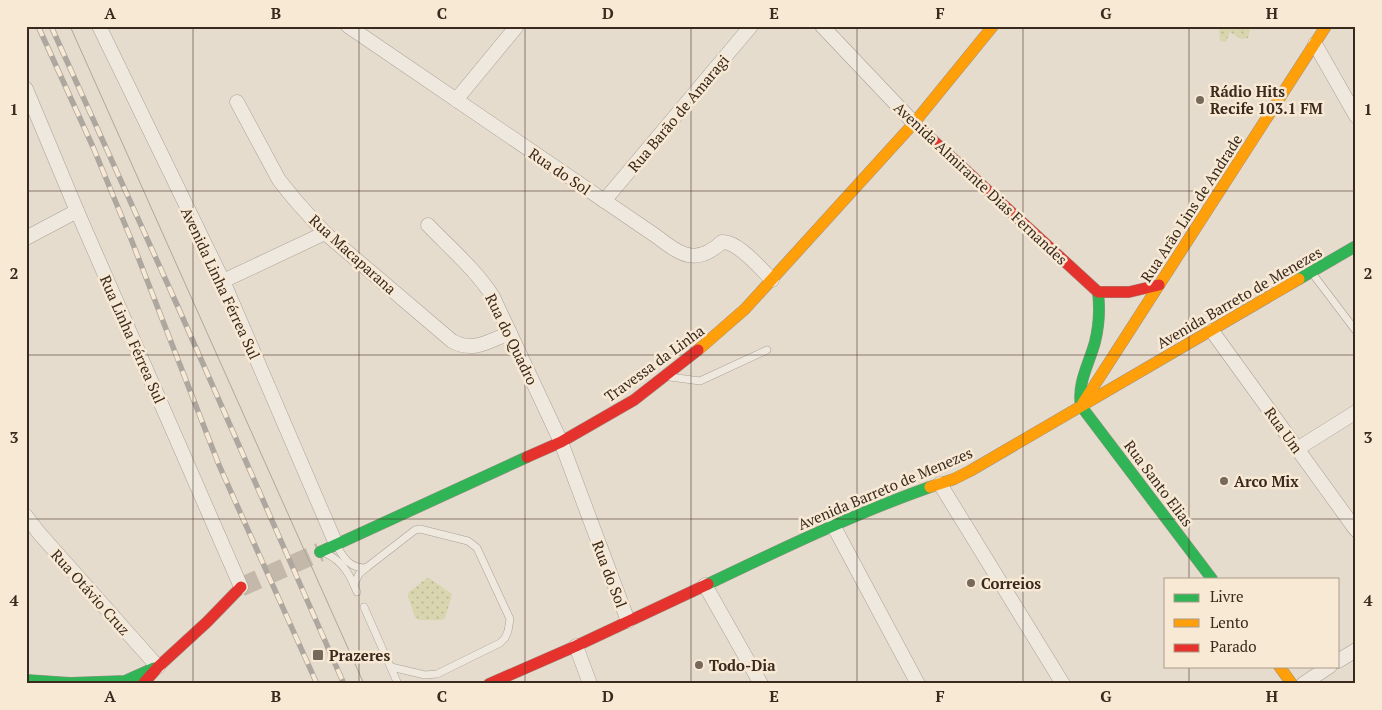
<svg xmlns="http://www.w3.org/2000/svg" width="1382" height="710" viewBox="0 0 1382 710" font-family="'PT Serif',serif">
  <style>
    .green { fill: url(#green-dots) }
    .lines { fill: none; stroke-linecap: round; stroke-linejoin: round }
    .secondary-tunnel { stroke: #c4b8ab; stroke-width: 19; stroke-dasharray: 19 9; stroke-linecap: butt }
    .lane-casing { stroke: #aba196; stroke-width: 8 }
    .street-casing { stroke: #aba196; stroke-width: 15 }
    .fast-casing { stroke: #9b9186; stroke-width: 12 }
    .slow-casing { stroke: #9b9186; stroke-width: 12 }
    .jam-casing { stroke: #9b9186; stroke-width: 12 }
    .lane { stroke: #eee8df; stroke-width: 7 }
    .street { stroke: #eee8df; stroke-width: 14 }
    .fast { stroke: #30b455; stroke-width: 11 }
    .slow { stroke: #ff9f0a; stroke-width: 11 }
    .jam { stroke: #e5322d; stroke-width: 11 }
    .tram { stroke: #ada79f; stroke-width: 1 }
    .rail-casing { stroke: #ada79f; stroke-width: 5.5 }
    .rail { stroke: #f7e9d3; stroke-width: 4; stroke-dasharray: 11; stroke-linecap: butt }
    .grid { fill: none; stroke: #3a291d; stroke-width: 1; stroke-opacity: 0.55 }
    .poi-dot { fill: #76685b; stroke: #f7e9d3; stroke-width: 2 }
    .labels { text-anchor: middle; dominant-baseline: central; stroke-width: 5; stroke-linejoin: round; paint-order: stroke }
    .poi-label { font-size: 15px; font-weight: bold; fill: #3a291d; stroke: #f7e9d3; text-anchor: start }
    .street-label { font-size: 15px; fill: #3a291d; stroke: #f7e9d3 }
    .neatline { fill: none; stroke: #3a291d; stroke-width: 2 }
    .grid-label { font-size: 16px; text-anchor: middle; font-weight: bold; fill: #3a291d }
  </style>
  <defs>
    <pattern id="green-dots" width="8" height="8" patternUnits="userSpaceOnUse" patternTransform="scale(1.25)"><rect width="8" height="8" fill="#d8d5af"/><path d="M2 2h.1M6 6h.1" fill="none" stroke="#bab796" stroke-width="1.8" stroke-linecap="round"/></pattern>
  </defs>
  <rect width="100%" height="100%" fill="#e6dcce"/>
  <g class="green">
    <path d="M 1219,26 L 1251,26 L 1248,38 L 1241,39 L 1230,32 L 1226,42 L 1220,41 Z"/>
    <path d="M 427,578 L 429,578 L 451,593 L 452,595 L 445,618 L 442,620 L 420,620 L 415,617 L 408,596 L 408,593 Z"/>
  </g>
  <g class="lines">
    <path class="secondary-tunnel" d="M 241,587 L 320,552"/>
    <defs>
      <g id="lane">
        <path d="M 1312,273 L 1356,331"/>
        <path d="M 670,377 L 700,381 L 767,350"/>
        <path d="M 336,545 C 344,558 349,568 366,568 L 415,530 L 420,529 L 468,541 L 477,548 L 510,619 L 508,631 L 505,638 L 500,643 L 437,674 L 425,675 L 391,667"/>
        <path d="M 325,553 C 343,561 350,575 357,592"/>
        <path d="M 354,585 L 359,574 L 366,568"/>
        <path d="M 364,607 L 398,684"/>
      </g>
      <g id="street">
        <path d="M 99,26 L 223,281 L 336,544"/>
        <path d="M 348,26 L 656,236 C 681,255 696,266 722,242 C 738,241 761,269 772,280"/>
        <path d="M 822,26 L 914,123"/>
        <path d="M 1315,44 L 1356,116"/>
        <path d="M 26,89 L 77,211 L 241,587"/>
        <path d="M 456,100 L 517,26"/>
        <path d="M 237,102 L 279,180 L 296,201 L 325,233 L 452,341 C 474,353 488,341 510,333"/>
        <path d="M 604,201 L 751,26"/>
        <path d="M 428,225 C 449,247 477,271 493,297 L 561,442 L 628,621"/>
        <path d="M 26,238 L 77,211"/>
        <path d="M 223,281 L 325,233"/>
        <path d="M 1212,331 L 1356,530"/>
        <path d="M 1297,449 L 1356,412"/>
        <path d="M 940,484 L 1063,684"/>
        <path d="M 26,516 L 39,533 L 158,667"/>
        <path d="M 833,525 L 918,684"/>
        <path d="M 705,585 L 761,684"/>
        <path d="M 576,646 L 590,684"/>
        <path d="M 1338,661 L 1356,650"/>
        <path d="M 1303,684 L 1330,666"/>
      </g>
      <g id="fast">
        <path d="M 1299,279 L 1356,246"/>
        <path d="M 1098,292 C 1100,309 1099,326 1095,342 C 1089,364 1077,383 1081,406 L 1212,579"/>
        <path d="M 320,552 L 527,457"/>
        <path d="M 708,584 C 781,549 854,514 930,487"/>
        <path d="M 26,680 L 70,683 L 125,681 L 154,668"/>
      </g>
      <g id="slow">
        <path d="M 698,350 L 745,309 L 914,123 L 993,26"/>
        <path d="M 1083,403 L 1326,26"/>
        <path d="M 930,487 L 954,479 L 970,471 L 1299,279"/>
        <path d="M 1279,666 L 1292,684"/>
      </g>
      <g id="jam">
        <path d="M 914,123 L 1098,292 L 1129,292 L 1159,285"/>
        <path d="M 527,457 L 561,442 L 634,400 L 698,350"/>
        <path d="M 143,684 L 158,667 L 207,622 L 241,587"/>
        <path d="M 489,684 L 576,646 L 708,584"/>
      </g>
    </defs>
    <use href="#lane" class="lane-casing"/>
    <use href="#street" class="street-casing"/>
    <use href="#fast" class="fast-casing"/>
    <use href="#slow" class="slow-casing"/>
    <use href="#jam" class="jam-casing"/>
    <use href="#lane" class="lane"/>
    <use href="#street" class="street"/>
    <use href="#fast" class="fast"/>
    <use href="#slow" class="slow"/>
    <use href="#jam" class="jam"/>
    <path class="tram" d="M 70,26 L 364,684"/>
    <defs>
      <g id="rail">
        <path d="M 38,26 L 93,147 L 131,239 L 219,465 L 317,684"/>
        <path d="M 51,26 L 178,307 L 344,684"/>
      </g>
    </defs>
    <use href="#rail" class="rail-casing"/>
    <use href="#rail" class="rail"/>
  </g>
  <path class="grid" d="M 193,26 L 193,684M 359,26 L 359,684M 525,26 L 525,684M 691,26 L 691,684M 857,26 L 857,684M 1023,26 L 1023,684M 1189,26 L 1189,579M 26,191 L 1356,191M 26,355 L 1356,355M 26,519 L 1356,519M 1189,666 L 1189,684"/>
  <g class="poi-dot">
    <circle cx="1200" cy="100" r="5"/>
    <circle cx="1224" cy="481" r="5"/>
    <circle cx="971" cy="583" r="5"/>
    <rect x="312" y="649" width="12" height="12" rx="2.5"/>
    <circle cx="699" cy="665" r="5"/>
  </g>
  <g class="labels">
    <g class="poi-label">
      <text x="1210" y="91">Rádio Hits<tspan x="1210" dy="17">Recife 103.1 FM</tspan></text>
      <text x="1234" y="481">Arco Mix</text>
      <text x="981" y="583">Correios</text>
      <text x="329" y="655">Prazeres</text>
      <text x="709" y="665">Todo-Dia</text>
    </g>
    <g class="street-label">
      <text transform="translate(678 113) rotate(-50)">Rua Barão de Amaragi</text>
      <text transform="translate(560 171) rotate(34)">Rua do Sol</text>
      <text transform="translate(981 183) rotate(43)">Avenida Almirante Dias Fernandes</text>
      <text transform="translate(1191 208) rotate(-57)">Rua Arão Lins de Andrade</text>
      <text transform="translate(353 254) rotate(42)">Rua Macaparana</text>
      <text transform="translate(221 283) rotate(65)">Avenida Linha Férrea Sul</text>
      <text transform="translate(1239 297) rotate(-30)">Avenida Barreto de Menezes</text>
      <text transform="translate(133 339) rotate(66)">Rua Linha Férrea Sul</text>
      <text transform="translate(512 339) rotate(64)">Rua do Quadro</text>
      <text transform="translate(654 363) rotate(-36)">Travessa da Linha</text>
      <text transform="translate(1284 430) rotate(54)">Rua Um</text>
      <text transform="translate(1159 483) rotate(53)">Rua Santo Elias</text>
      <text transform="translate(885 488) rotate(-23)">Avenida Barreto de Menezes</text>
      <text transform="translate(610 574) rotate(69)">Rua do Sol</text>
      <text transform="translate(91 592) rotate(48)">Rua Otávio Cruz</text>
    </g>
  </g>
  <rect width="1382" height="710" fill="none" stroke="#f7e9d3" stroke-width="55"/>
  <rect x="1164" y="578" width="175" height="90" fill="#f7e9d3" stroke="#ab9c8a"/>
  <rect x="1174" y="594" width="25" height="8" fill="#30b455" stroke="#ab9c8a"/>
  <text x="1210" y="602" font-size="15" fill="#3a291d">Livre</text>
  <rect x="1174" y="619" width="25" height="8" fill="#ff9f0a" stroke="#ab9c8a"/>
  <text x="1210" y="628" font-size="15" fill="#3a291d">Lento</text>
  <rect x="1174" y="644" width="25" height="8" fill="#e5322d" stroke="#ab9c8a"/>
  <text x="1210" y="652" font-size="15" fill="#3a291d">Parado</text>
  <rect x="28" y="28" width="1326" height="654" class="neatline"/>
  <g class="grid-label">
    <text x="110" y="19">A</text>
    <text x="276" y="19">B</text>
    <text x="442" y="19">C</text>
    <text x="608" y="19">D</text>
    <text x="774" y="19">E</text>
    <text x="940" y="19">F</text>
    <text x="1106" y="19">G</text>
    <text x="1272" y="19">H</text>
    <text x="14" y="115">1</text>
    <text x="1368" y="115">1</text>
    <text x="14" y="279">2</text>
    <text x="1368" y="279">2</text>
    <text x="14" y="443">3</text>
    <text x="1368" y="443">3</text>
    <text x="14" y="606">4</text>
    <text x="1368" y="606">4</text>
    <text x="110" y="702">A</text>
    <text x="276" y="702">B</text>
    <text x="442" y="702">C</text>
    <text x="608" y="702">D</text>
    <text x="774" y="702">E</text>
    <text x="940" y="702">F</text>
    <text x="1106" y="702">G</text>
    <text x="1272" y="702">H</text>
  </g>
</svg>
